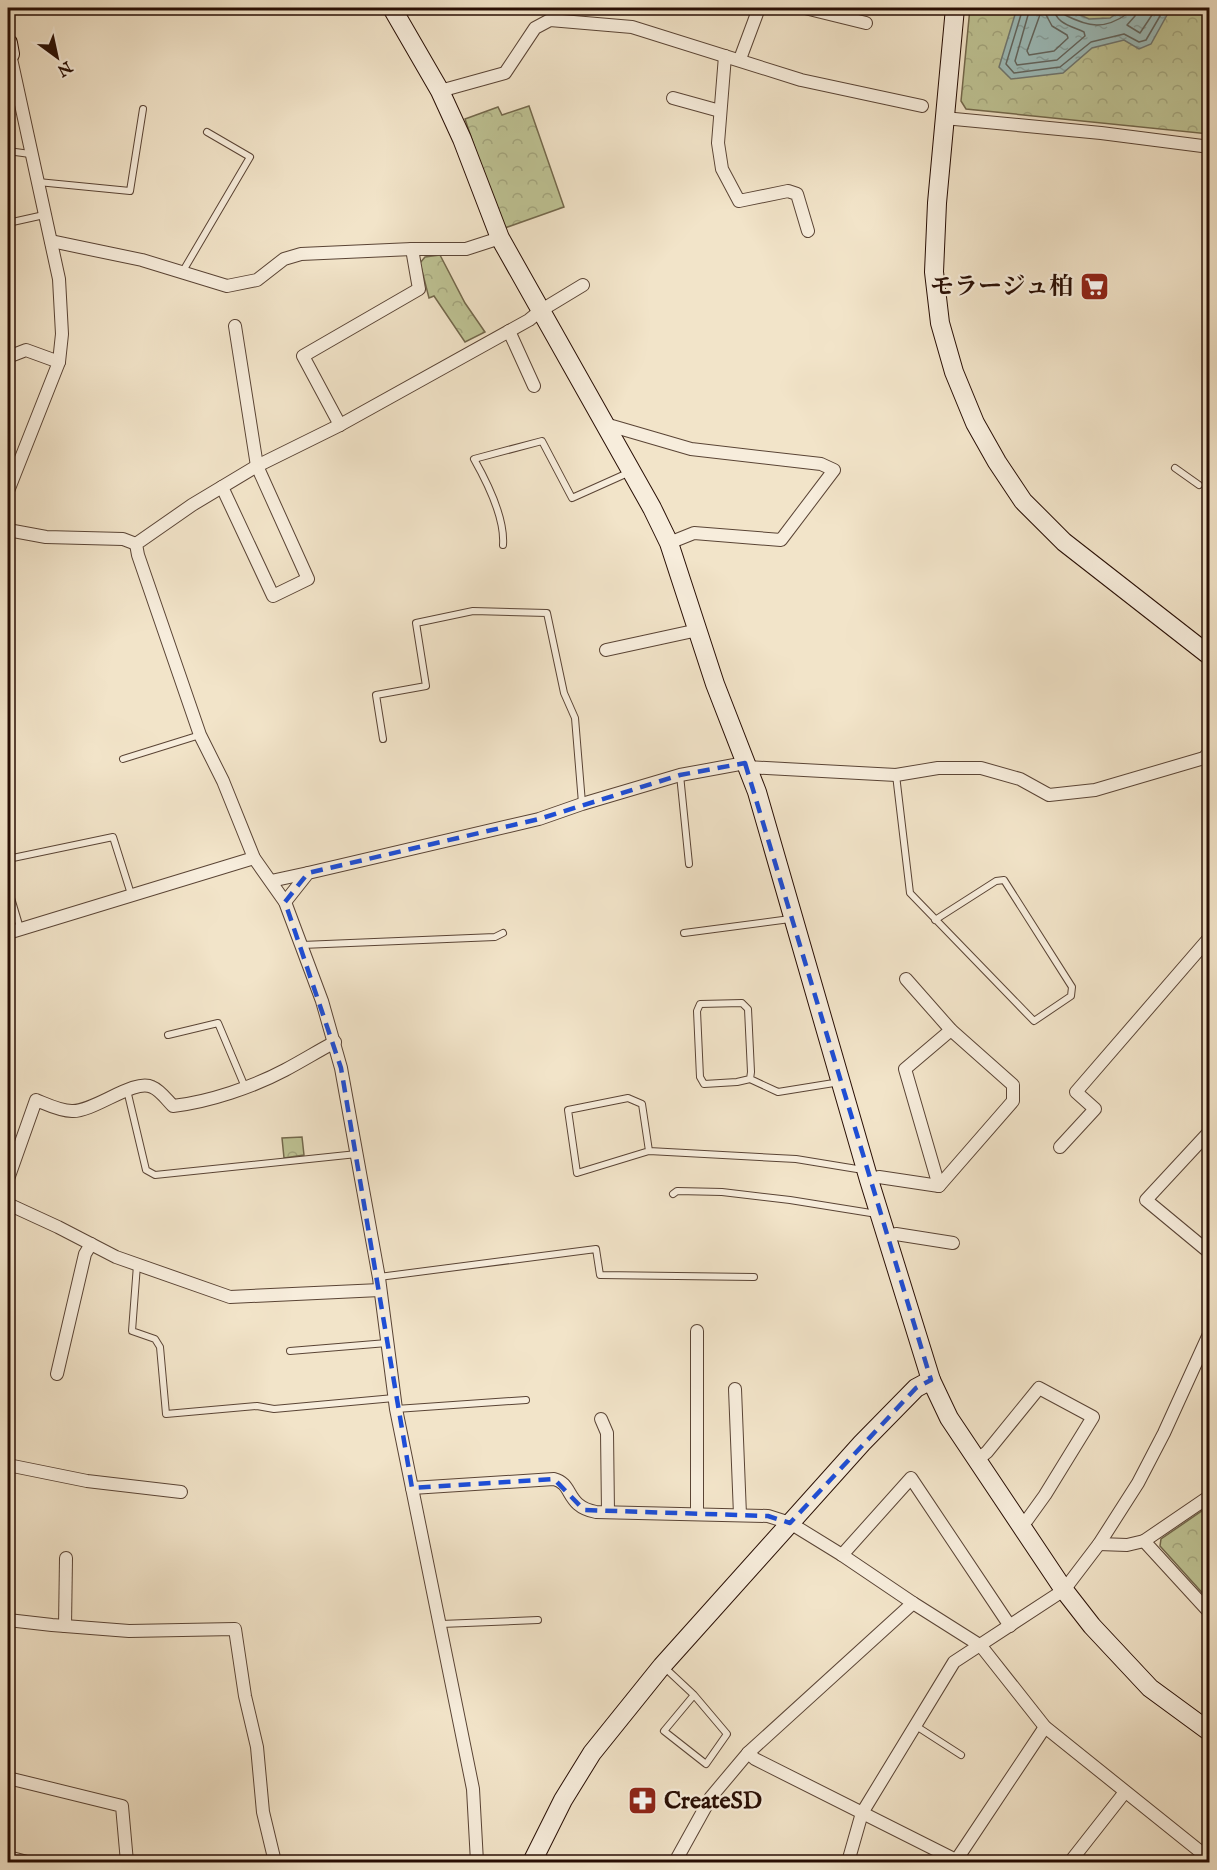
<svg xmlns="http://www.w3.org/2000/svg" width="1217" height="1870" viewBox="0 0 1217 1870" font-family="'IM FELL English','Noto Serif JP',serif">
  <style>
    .park { fill: url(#park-crowns); stroke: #73684c; stroke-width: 1.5 }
    .water { fill: url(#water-ripples); stroke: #6e7772; stroke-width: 1.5 }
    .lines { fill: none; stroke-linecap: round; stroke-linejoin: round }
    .shore { stroke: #626660; stroke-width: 1.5 }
    .lane-casing { stroke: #5a4435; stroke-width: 8 }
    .street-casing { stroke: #5a4435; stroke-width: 14 }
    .secondary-casing { stroke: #280e04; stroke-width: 20 }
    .lane { stroke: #f7eddc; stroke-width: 6 }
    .street { stroke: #f7eddc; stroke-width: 12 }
    .secondary { stroke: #f7eddc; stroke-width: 18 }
    .marked { fill: none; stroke: #1d4ed8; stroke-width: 4.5; stroke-dasharray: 12 8; stroke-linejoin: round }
    .labels { text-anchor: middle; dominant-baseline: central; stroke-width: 4.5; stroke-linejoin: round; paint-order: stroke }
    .poi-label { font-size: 24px; font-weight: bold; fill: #280e04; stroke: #f7eddc; text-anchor: end }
  </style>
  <defs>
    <pattern id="park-crowns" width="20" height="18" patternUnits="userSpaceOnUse" patternTransform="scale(1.5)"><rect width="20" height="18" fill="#bec394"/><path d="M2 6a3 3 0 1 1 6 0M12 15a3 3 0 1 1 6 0" fill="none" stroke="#a3a67e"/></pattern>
    <pattern id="water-ripples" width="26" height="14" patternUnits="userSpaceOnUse" patternTransform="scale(1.5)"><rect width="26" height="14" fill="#9cbdbc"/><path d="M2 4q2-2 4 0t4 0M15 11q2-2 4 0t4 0" fill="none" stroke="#86a1a0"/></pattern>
  </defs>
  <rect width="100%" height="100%" fill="#f2e4c9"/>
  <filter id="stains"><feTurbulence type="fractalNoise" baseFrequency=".00333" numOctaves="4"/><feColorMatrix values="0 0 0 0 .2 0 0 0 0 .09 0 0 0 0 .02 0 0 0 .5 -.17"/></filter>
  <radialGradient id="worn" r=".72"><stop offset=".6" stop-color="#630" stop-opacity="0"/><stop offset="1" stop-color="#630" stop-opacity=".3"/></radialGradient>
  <g class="park">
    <path d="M 970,8 L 1209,8 L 1209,134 L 966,109 L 961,101 Z"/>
    <path d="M 529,106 L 564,207 L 502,229 L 465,119 L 498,107 L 502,115 Z"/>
    <path d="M 440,255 L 465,303 L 485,332 L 465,342 L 434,296 L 429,298 L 420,263 L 425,257 Z"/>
    <path d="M 302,1137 L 304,1155 L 284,1158 L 282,1138 Z"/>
    <path d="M 1209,1506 L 1209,1597 L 1206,1597 L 1160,1546 L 1161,1539 Z"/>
  </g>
  <path class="water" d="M 1017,8 L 1065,8 L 1089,19 L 1110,18 L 1125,8 L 1164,8 L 1167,15 L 1151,44 L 1139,49 L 1124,40 L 1092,48 L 1063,73 L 1011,79 L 999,67 Z"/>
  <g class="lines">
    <g class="shore">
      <path d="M 1023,8 L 1006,64 L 1014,73 L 1060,67 L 1091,42 L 1124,34 L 1139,42 L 1146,40 L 1160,16 L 1159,8"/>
      <path d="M 1030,8 L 1015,61 L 1017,65 L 1057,60 L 1085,36 L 1084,32 C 1071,26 1055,23 1054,8"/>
      <path d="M 1040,8 L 1042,9 L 1027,51 L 1029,55 L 1054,51 L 1068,38 L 1067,35 L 1052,26 L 1043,9 L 1045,8"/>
      <path d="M 1062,8 L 1065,15 C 1089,27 1104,30 1127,14 L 1129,8"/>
      <path d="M 1136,8 L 1135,16 L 1127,25 L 1140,33 L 1152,15 L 1151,8"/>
    </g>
    <defs>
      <g id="lane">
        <path d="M 8,151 L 30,154"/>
        <path d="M 38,182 L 130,191 L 143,109"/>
        <path d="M 8,223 L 44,215"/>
        <path d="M 183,271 L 250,157 L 207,132"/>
        <path d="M 1175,468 L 1199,485"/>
        <path d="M 503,545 C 505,519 487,482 474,459 L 542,441 L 572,498 L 630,472"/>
        <path d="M 383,739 L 376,695 L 426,686 L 416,623 L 473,611 L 547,613 L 564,693 L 575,718 L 582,803"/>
        <path d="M 123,759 L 200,735"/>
        <path d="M 680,775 L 689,864"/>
        <path d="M 896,775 L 910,893 L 1034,1021 L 1071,996 L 1072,987 L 1004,880 L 996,881 L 935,920"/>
        <path d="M 8,859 L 113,837 L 131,894"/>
        <path d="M 8,888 L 20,928"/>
        <path d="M 684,933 L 790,919"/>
        <path d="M 302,945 L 495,937 L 503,933"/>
        <path d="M 168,1035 L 218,1023 L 245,1087"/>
        <path d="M 750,1079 L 751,1072 L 748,1009 L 742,1003 L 700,1004 L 697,1011 L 700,1077 L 704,1084 L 737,1082 L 750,1079 L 778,1092 L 840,1082"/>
        <path d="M 127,1090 L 146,1170 L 155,1175 L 357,1154"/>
        <path d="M 649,1151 L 642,1104 L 628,1098 L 568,1110 L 577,1173 L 649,1151 L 796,1159 L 857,1169 L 862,1168"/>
        <path d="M 673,1194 L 677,1191 L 722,1192 L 790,1200 L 877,1214"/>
        <path d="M 137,1265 L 132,1331 L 155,1339 L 160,1347 L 166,1414 L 257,1406 L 274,1409 L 394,1398"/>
        <path d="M 379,1277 L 596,1249 L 600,1275 L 754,1277"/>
        <path d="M 290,1351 L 387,1343"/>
        <path d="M 396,1409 L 526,1400"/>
        <path d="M 441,1624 L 538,1620"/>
        <path d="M 663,1666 L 694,1695 L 727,1734 L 706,1764 L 664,1731 L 694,1695"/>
        <path d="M 916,1726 L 961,1755"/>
      </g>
      <g id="street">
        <path d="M 805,8 L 866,23"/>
        <path d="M 725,56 L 718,143 L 722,169 L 739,201 L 788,191 L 797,194 L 808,231"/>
        <path d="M 740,59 L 759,8"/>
        <path d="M 440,91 L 505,73 L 535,28 L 550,20 L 632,27 L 801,80 L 922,106"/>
        <path d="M 673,98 L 720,111"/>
        <path d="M 944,118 L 1101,133 L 1210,147"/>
        <path d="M 51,241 L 142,260 L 227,286 L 257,280 L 284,259 L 301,254 L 412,249 L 466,249 L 500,238"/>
        <path d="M 509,331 L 534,386"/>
        <path d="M 8,357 L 26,350 L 59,362"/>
        <path d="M 340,425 L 303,356 L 419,289 L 412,249"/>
        <path d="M 606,428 L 612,426 L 691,449 L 821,464 L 834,470 L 781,540 L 694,533 L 669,543"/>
        <path d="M 222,487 L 273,596 L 308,579 L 257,466 L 235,326"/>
        <path d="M 8,491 L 59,362 L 62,334 L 59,279 L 10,54"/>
        <path d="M 8,530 L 46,537 L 123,539 L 136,544"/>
        <path d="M 606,650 L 698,630"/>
        <path d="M 747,767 L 896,775 L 938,768 L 981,768 L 1020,779 L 1049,795 L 1095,790 L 1204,758 L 1210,751"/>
        <path d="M 271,881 L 308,873"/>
        <path d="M 285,902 L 308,873 L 539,819 L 582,804 L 680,775 L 745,763"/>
        <path d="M 8,933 L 254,858"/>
        <path d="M 1210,1131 L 1146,1200 L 1210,1253"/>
        <path d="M 1060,1147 L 1095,1109 L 1076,1092 L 1210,937"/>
        <path d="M 8,1179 L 36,1100 C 46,1104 60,1111 72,1111 C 94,1112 134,1078 152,1087 C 160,1090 167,1100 173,1106 C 209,1102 253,1087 285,1070 C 302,1061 318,1051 335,1042"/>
        <path d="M 869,1180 L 879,1177 L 939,1186 L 1013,1101 L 1013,1085 L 951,1030 L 906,979"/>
        <path d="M 939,1186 L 905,1069 L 951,1030"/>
        <path d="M 8,1204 L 58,1227 L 116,1257 L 230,1297 L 380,1290"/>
        <path d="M 887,1236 L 896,1234 L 953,1243"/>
        <path d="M 57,1374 L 85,1254 L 91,1244"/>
        <path d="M 735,1389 L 740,1515"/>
        <path d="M 601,1419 L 607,1433 L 608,1512"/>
        <path d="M 977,1460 L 987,1452 L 1039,1388 L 1093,1417 L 1045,1495 L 1027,1520 L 1021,1525"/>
        <path d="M 8,1465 L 87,1481 L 181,1492"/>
        <path d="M 412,1488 L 554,1479 C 574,1484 565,1506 596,1512 L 768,1516 L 790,1523 L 842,1555"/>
        <path d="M 1210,1496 L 1144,1541 L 1210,1613"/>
        <path d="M 697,1514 L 697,1331"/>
        <path d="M 1099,1544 L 1127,1545 L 1144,1541"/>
        <path d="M 8,1620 L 52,1625 L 129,1631 L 235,1629 L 245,1696 L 257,1747 L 263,1812 L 275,1862"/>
        <path d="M 65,1626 L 66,1558"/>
        <path d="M 1010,1626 L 911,1478 L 842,1555 L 913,1603 L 981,1646 L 1045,1727 L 1207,1857 L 1210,1854"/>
        <path d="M 748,1753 L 755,1759 L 956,1860"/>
        <path d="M 8,1778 L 122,1806 L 127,1862"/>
        <path d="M 8,1857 L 27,1862"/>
        <path d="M 477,1862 L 473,1789 L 396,1409 L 379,1278 L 341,1068 L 322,1001 L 285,902 L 254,858 L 223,781 L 200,735 L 138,555 L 136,544 L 192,505 L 257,466 L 340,425 L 529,320 L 540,311 L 583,285"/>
        <path d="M 675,1862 L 711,1797 L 748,1753 L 913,1603"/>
        <path d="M 848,1862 L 862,1813 L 954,1662 L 1064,1590 L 1099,1544 L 1138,1483 L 1164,1433 L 1210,1332"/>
        <path d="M 955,1862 L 1045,1727"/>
        <path d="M 1070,1862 L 1125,1792"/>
      </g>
      <g id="secondary">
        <path d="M 392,8 L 440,91 L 462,139 L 500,238 L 652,508 L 669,543 L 715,684 L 757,792 L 869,1180 L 931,1380 L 949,1418 L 1064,1590 L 1092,1626 L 1150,1688 L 1210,1732"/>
        <path d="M 955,8 L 937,203 L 934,272 L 940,323 L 954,372 L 975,423 L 997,462 L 1023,501 L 1064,542 L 1210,656"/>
        <path d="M 8,43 L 10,54"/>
        <path d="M 532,1862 L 563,1800 L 592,1753 L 662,1666 L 862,1443 L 916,1388 L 931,1380"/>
      </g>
    </defs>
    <use href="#lane" class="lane-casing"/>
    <use href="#street" class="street-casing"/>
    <use href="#secondary" class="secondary-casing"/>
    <use href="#lane" class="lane"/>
    <use href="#street" class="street"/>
    <use href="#secondary" class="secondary"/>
  </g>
  <path class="marked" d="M 745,763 L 931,1380 L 916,1388 L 790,1523 L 768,1516 L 584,1510 L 554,1479 L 412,1488 L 341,1068 L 285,902 L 308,873 L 539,819 L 680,775 Z"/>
  <defs>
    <symbol id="supermarket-square" viewBox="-11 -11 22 22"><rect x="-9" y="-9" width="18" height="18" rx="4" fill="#8f2418" stroke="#f7eddc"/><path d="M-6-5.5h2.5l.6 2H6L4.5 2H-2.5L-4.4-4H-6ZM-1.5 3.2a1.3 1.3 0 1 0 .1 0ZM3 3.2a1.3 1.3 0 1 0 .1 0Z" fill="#fff"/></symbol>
    <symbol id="pharmacy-square" viewBox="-11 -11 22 22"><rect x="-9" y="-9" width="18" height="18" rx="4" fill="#8f2418" stroke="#f7eddc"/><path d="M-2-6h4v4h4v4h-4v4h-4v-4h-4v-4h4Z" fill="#fff"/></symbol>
  </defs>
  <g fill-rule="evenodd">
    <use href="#supermarket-square" x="1078" y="270" width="33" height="33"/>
    <use href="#pharmacy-square" x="626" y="1784" width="33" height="33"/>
  </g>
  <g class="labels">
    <g class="poi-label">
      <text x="1073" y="287">モラージュ柏</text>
      <text x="664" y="1801" text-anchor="start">CreateSD</text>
    </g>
  </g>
  <rect width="1217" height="1870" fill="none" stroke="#f2e4c9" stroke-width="30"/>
  <rect x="9" y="9" width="1199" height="1852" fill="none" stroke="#280e04" stroke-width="3"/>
  <rect x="15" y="15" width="1187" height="1840" fill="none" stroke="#280e04" stroke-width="1.5"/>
  <g transform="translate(57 57) rotate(147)" stroke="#f7eddc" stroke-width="4.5" paint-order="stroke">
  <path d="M0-4.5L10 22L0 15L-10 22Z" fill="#280e04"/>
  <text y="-9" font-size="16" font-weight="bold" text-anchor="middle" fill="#280e04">N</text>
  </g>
  <rect width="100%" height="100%" filter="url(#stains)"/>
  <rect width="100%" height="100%" fill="url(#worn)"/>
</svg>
